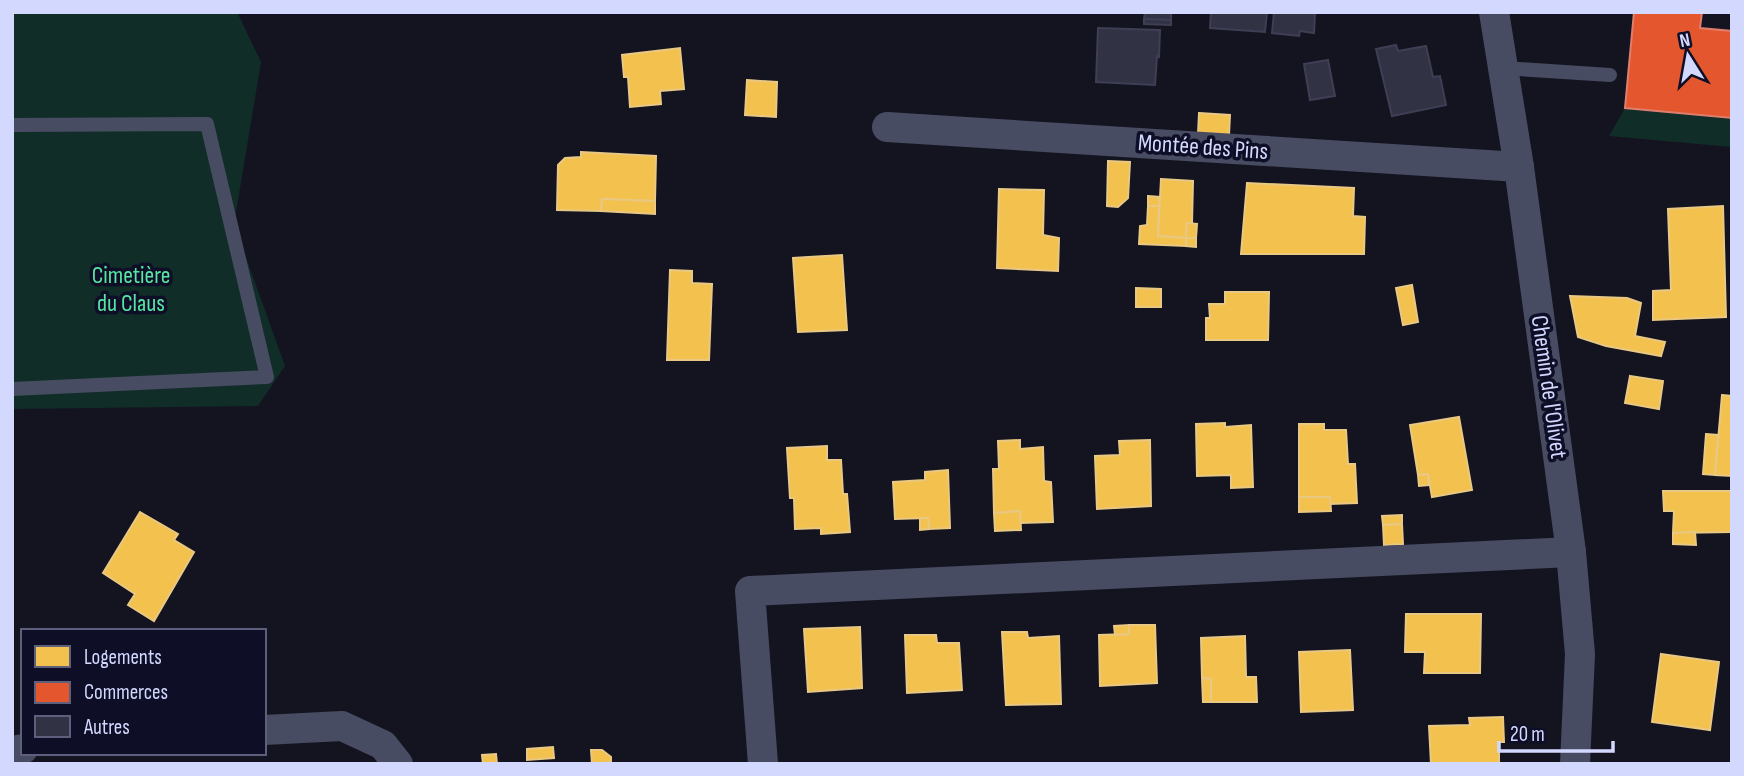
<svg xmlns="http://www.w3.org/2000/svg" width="1744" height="776" viewBox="0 0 1744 776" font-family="'Sofia Sans Condensed',sans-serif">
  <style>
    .green { fill: #112d28 }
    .homes { fill: #f2c14e; stroke: #e9c883; stroke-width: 2 }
    .shops { fill: #e4572e; stroke: #df7e6d; stroke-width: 2 }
    .building { fill: #313243; stroke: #3e3e55; stroke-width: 2 }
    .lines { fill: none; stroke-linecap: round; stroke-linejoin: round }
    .service { stroke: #484c62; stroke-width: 14 }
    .minor { stroke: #484c62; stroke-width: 30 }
    .labels { text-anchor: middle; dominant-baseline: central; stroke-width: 7; stroke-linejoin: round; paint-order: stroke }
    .street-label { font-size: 24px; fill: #d3d8ff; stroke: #0e0f27 }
    .park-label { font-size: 24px; fill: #57e7a4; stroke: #0e0f27 }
  </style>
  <rect width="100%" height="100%" fill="#141421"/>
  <g class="green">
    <path d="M 12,12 L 237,12 L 261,62 L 234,224 L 285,366 L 258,406 L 12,409 Z"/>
    <path d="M 1625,108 L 1732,118 L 1732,147 L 1609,136 Z"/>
  </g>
  <g class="homes">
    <path d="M 680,48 L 684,89 L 660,91 L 661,104 L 630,107 L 628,77 L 624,77 L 622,55 Z"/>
    <path d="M 747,80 L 777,82 L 776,117 L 745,115 Z"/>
    <path d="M 1199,113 L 1230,115 L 1229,135 L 1198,134 Z"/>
    <path d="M 581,152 L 656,156 L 655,201 L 602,199 L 601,211 L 557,210 L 558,165 L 565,158 L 581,157 Z"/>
    <path d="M 1108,161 L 1130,162 L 1128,198 L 1118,207 L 1107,206 Z"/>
    <path d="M 1161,179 L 1193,181 L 1192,224 L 1187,223 L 1186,238 L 1158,236 Z"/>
    <path d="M 1247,183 L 1354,188 L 1353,216 L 1365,217 L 1364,254 L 1241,254 Z"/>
    <path d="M 999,189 L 1044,190 L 1043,235 L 1059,238 L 1058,271 L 997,268 Z"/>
    <path d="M 1148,196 L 1160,197 L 1159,206 L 1148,206 Z"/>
    <path d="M 602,199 L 655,201 L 655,214 L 601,211 Z"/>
    <path d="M 1148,206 L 1159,206 L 1158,236 L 1186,238 L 1186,246 L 1139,244 L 1140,226 L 1147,225 Z"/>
    <path d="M 1723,206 L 1726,317 L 1653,320 L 1653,291 L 1671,290 L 1668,209 Z"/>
    <path d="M 1187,223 L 1197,224 L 1196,238 L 1186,238 Z"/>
    <path d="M 1186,238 L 1196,238 L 1196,247 L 1186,246 Z"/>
    <path d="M 842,255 L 847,330 L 798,332 L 793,258 Z"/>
    <path d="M 670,270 L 692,271 L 692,283 L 712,284 L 709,360 L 667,360 Z"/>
    <path d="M 1412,285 L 1418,322 L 1403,325 L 1396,288 Z"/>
    <path d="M 1136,288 L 1161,289 L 1161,307 L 1136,307 Z"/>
    <path d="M 1225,292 L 1269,292 L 1268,340 L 1206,340 L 1206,318 L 1210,318 L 1209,304 L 1225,304 Z"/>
    <path d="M 1570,296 L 1627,298 L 1641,303 L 1635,336 L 1665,342 L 1661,356 L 1606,346 L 1578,337 Z"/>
    <path d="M 1630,376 L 1663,381 L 1659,409 L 1625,403 Z"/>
    <path d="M 1722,395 L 1732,396 L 1732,476 L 1715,475 Z"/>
    <path d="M 1459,417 L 1472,490 L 1432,497 L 1428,474 L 1418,475 L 1410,425 Z"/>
    <path d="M 1225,423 L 1225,427 L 1251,425 L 1253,487 L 1231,488 L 1231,475 L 1197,476 L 1196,424 Z"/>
    <path d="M 1299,424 L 1324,424 L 1324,430 L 1346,430 L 1348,464 L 1355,464 L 1357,503 L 1330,504 L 1330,497 L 1299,497 Z"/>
    <path d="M 1706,434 L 1718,435 L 1715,475 L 1703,474 Z"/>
    <path d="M 1020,440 L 1020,449 L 1043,447 L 1044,481 L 1051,482 L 1053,522 L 1020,523 L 1020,511 L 994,513 L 993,469 L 999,469 L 998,441 Z"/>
    <path d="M 1150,440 L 1151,506 L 1097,509 L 1095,456 L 1120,455 L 1119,441 Z"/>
    <path d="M 827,446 L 827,460 L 841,460 L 843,494 L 847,494 L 850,532 L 821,534 L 821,528 L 795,529 L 794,498 L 790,498 L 787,448 Z"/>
    <path d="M 948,470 L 950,528 L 929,529 L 928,518 L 895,519 L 893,482 L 925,480 L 925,472 Z"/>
    <path d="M 1428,474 L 1429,485 L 1419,486 L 1418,475 Z"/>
    <path d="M 1663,491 L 1732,491 L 1732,532 L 1673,533 L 1674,511 L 1664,511 Z"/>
    <path d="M 1299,497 L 1330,497 L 1331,511 L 1299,512 Z"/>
    <path d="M 1020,511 L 1021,530 L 995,531 L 994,513 Z"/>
    <path d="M 140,512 L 178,534 L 174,540 L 194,552 L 154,621 L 128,605 L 135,594 L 103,573 Z"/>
    <path d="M 1402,515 L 1402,524 L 1383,525 L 1382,516 Z"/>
    <path d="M 920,518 L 928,518 L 929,529 L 920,530 Z"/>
    <path d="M 1402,524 L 1403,544 L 1384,545 L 1383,525 Z"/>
    <path d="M 1695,532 L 1696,545 L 1673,544 L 1673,533 Z"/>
    <path d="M 1406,614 L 1481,614 L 1480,673 L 1424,673 L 1425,652 L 1405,652 Z"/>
    <path d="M 1129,625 L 1155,625 L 1157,683 L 1100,686 L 1099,635 L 1129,634 Z"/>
    <path d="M 1129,625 L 1129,634 L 1115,635 L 1114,626 Z"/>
    <path d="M 860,627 L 862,688 L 808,692 L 804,629 Z"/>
    <path d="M 1002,632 L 1027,632 L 1028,638 L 1059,636 L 1061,704 L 1006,705 Z"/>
    <path d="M 905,635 L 936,635 L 937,643 L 959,643 L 962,690 L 907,693 Z"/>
    <path d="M 1245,636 L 1246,677 L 1256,677 L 1257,702 L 1211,702 L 1211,679 L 1202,678 L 1201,638 Z"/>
    <path d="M 1350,650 L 1353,710 L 1301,712 L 1299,652 Z"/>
    <path d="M 1661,654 L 1719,662 L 1710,730 L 1652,722 Z"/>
    <path d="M 1202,678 L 1211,679 L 1211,702 L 1203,702 Z"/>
    <path d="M 1503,717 L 1504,742 L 1499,742 L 1499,764 L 1431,764 L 1429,726 L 1470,725 L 1469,718 Z"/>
    <path d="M 553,747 L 554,758 L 527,760 L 527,749 Z"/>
    <path d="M 591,750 L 602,750 L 611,757 L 611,762 L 592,764 Z"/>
    <path d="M 496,754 L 497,764 L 483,764 L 482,755 Z"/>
  </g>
  <path class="shops" d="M 1634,12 L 1702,12 L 1700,28 L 1732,31 L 1732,118 L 1625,108 Z"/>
  <g class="building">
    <path d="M 1145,12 L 1171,12 L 1171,20 L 1144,19 Z"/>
    <path d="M 1211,12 L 1267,12 L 1265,32 L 1210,28 Z"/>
    <path d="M 1274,12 L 1315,12 L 1314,33 L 1300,31 L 1299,36 L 1272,33 Z"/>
    <path d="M 1144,19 L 1171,20 L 1171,25 L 1144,24 Z"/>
    <path d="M 1098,28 L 1160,30 L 1159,57 L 1157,56 L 1155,85 L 1096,82 Z"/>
    <path d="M 1396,45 L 1398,51 L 1426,46 L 1433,77 L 1440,76 L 1446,105 L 1392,116 L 1376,49 Z"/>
    <path d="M 1328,60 L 1335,96 L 1310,100 L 1304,64 Z"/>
  </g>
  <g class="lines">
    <g class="service">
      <path d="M 1503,68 L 1610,75"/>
      <path d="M 12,125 L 207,124 L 267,377 L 12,389"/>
    </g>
    <g class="minor">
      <path d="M 1494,12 L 1519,167 L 1571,552 L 1580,654 L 1575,764"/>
      <path d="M 887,127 L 1519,167"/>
      <path d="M 264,730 L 342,726 L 383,745 L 398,764"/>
      <path d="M 12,751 L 23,749"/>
      <path d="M 763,764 L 750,591 L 1571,552"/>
    </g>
  </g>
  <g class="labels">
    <g class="street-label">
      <text transform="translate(1203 147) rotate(4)">Montée des Pins</text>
      <text transform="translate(1549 387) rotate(82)">Chemin de l'Olivet</text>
    </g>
    <g class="park-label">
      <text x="131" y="275">Cimetière<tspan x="131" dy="28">du Claus</tspan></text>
    </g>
  </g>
  <rect width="1744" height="776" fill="none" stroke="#d3d8ff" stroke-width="28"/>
  <rect x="21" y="629" width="245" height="126" fill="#0e0f27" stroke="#5d5f7d" stroke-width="2"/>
  <rect x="35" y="646" width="35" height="21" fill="#f2c14e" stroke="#5d5f7d" stroke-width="2"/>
  <text x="84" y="664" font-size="21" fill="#d3d8ff">Logements</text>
  <rect x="35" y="682" width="35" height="21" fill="#e4572e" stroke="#5d5f7d" stroke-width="2"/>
  <text x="84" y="699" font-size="21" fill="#d3d8ff">Commerces</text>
  <rect x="35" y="716" width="35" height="21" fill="#313243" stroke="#5d5f7d" stroke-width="2"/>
  <text x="84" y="734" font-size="21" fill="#d3d8ff">Autres</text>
  <g transform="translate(1688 56) rotate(349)" stroke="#0e0f27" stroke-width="5" paint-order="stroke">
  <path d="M0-5L12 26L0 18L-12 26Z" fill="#d3d8ff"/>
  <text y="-10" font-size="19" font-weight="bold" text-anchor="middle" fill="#d3d8ff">N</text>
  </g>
  <path d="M1499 741v10h114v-10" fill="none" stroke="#d3d8ff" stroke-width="3.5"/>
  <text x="1510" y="741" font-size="21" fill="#d3d8ff" stroke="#0e0f27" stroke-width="5" paint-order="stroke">20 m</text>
</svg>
